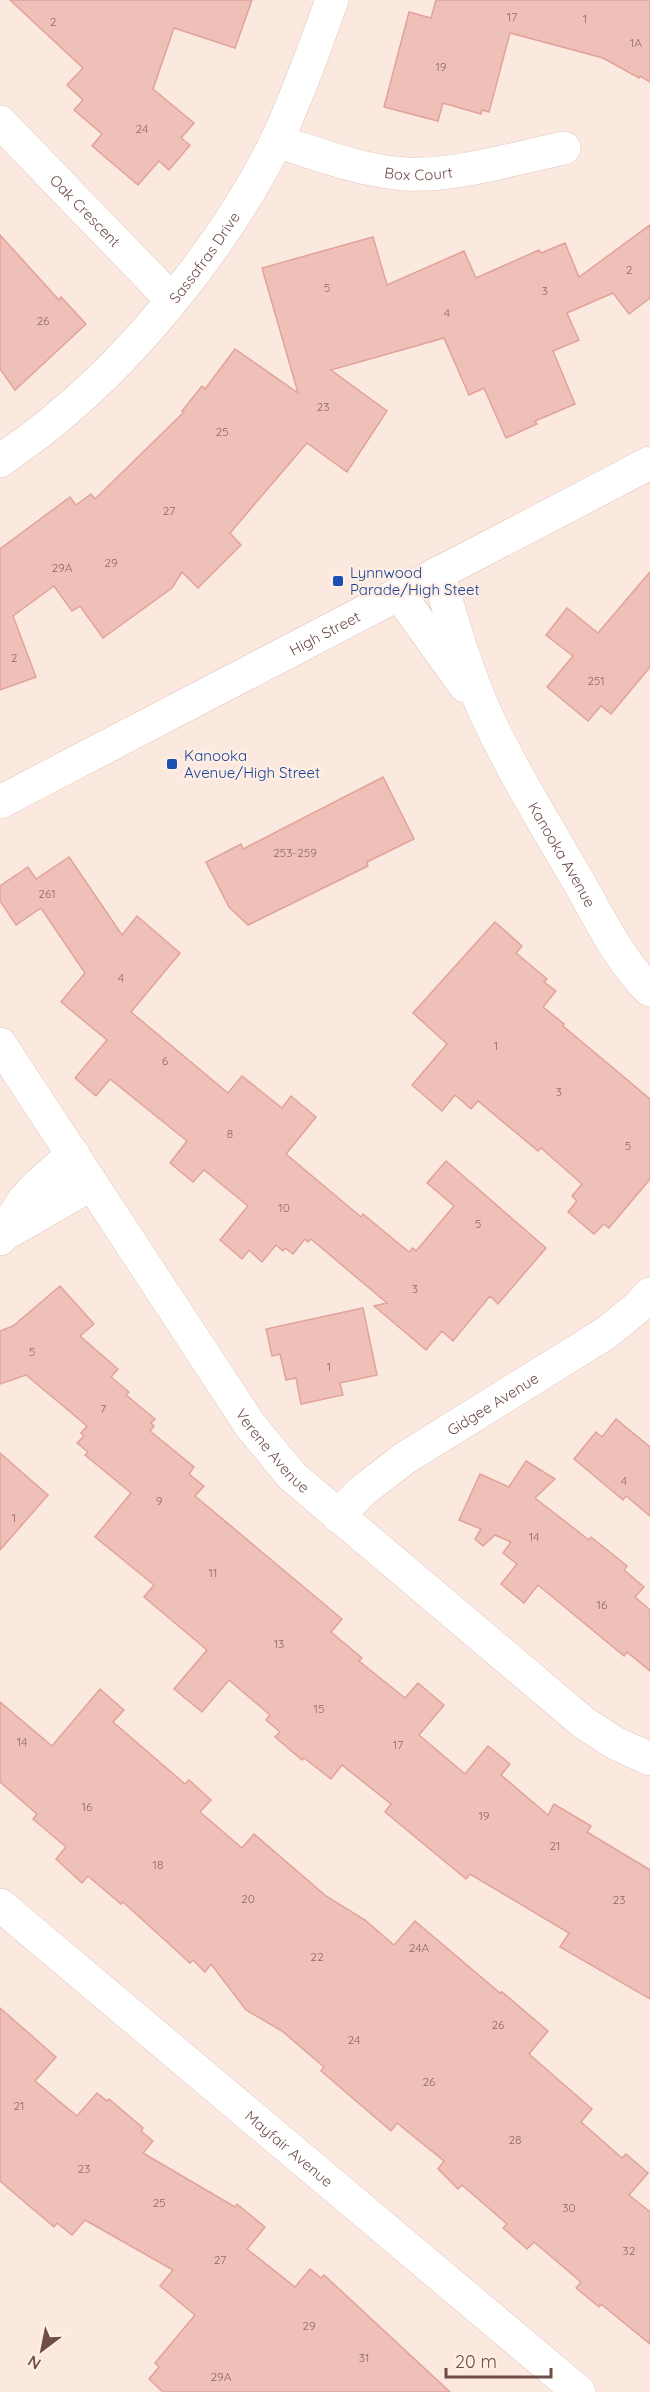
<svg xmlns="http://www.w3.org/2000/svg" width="650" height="2392" viewBox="0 0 650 2392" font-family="Quicksand,sans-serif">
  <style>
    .building { fill: #efc0b8; stroke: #e1a399; stroke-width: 1.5 }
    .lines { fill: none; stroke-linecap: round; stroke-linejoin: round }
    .street-casing { stroke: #e0c6bf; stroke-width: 34 }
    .secondary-casing { stroke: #e5c5bc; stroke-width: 34 }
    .street { stroke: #fff; stroke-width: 33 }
    .secondary { stroke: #fff; stroke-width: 33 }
    .transit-dot { fill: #1a4fb4; stroke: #feeee4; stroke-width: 2 }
    .labels { text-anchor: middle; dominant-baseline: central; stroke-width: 4.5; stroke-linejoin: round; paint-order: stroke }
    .number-label { font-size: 12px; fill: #906a64 }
    .street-label { font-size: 15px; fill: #704d48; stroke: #feeee4 }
    .transit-label { font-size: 15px; fill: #164399; stroke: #feeee4; text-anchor: start }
  </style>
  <rect width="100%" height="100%" fill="#fbe9df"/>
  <g class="building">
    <path d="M 10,0 L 252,0 L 235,48 L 174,28 L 153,89 L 194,123 L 181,138 L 190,145 L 169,170 L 159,161 L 138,185 L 92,146 L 102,134 L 74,110 L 83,100 L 67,85 L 83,68 Z"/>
    <path d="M 436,0 L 650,0 L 650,82 L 640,76 L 639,78 L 603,58 L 510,33 L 489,112 L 482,110 L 481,114 L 443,103 L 438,121 L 384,107 L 409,12 L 431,18 Z"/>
    <path d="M 650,225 L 650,298 L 629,314 L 613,293 L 567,313 L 579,340 L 553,351 L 575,404 L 535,421 L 537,424 L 506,438 L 484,388 L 469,395 L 444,338 L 331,370 L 387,411 L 347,472 L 307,443 L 230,533 L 241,545 L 198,588 L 182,572 L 172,588 L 103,638 L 80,606 L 72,611 L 54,586 L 13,616 L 36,677 L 0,690 L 0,549 L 70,497 L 76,505 L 91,494 L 95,499 L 184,412 L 182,411 L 202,386 L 205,389 L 235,349 L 298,393 L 262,268 L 373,237 L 387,285 L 464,251 L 476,278 L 539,250 L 541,253 L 565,243 L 579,277 Z"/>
    <path d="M 0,235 L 59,300 L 61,297 L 86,324 L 15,390 L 0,369 Z"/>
    <path d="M 650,572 L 650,667 L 611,714 L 601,706 L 588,721 L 547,687 L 573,656 L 546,635 L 567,608 L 598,633 Z"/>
    <path d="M 383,777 L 414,839 L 367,862 L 368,866 L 248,925 L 229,907 L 206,862 L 241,844 L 243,849 Z"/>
    <path d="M 69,857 L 122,935 L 137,916 L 180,953 L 131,1012 L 228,1093 L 242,1076 L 282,1108 L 291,1096 L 316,1117 L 286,1154 L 361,1217 L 363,1214 L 409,1252 L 413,1248 L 416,1251 L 454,1206 L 427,1183 L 446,1161 L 546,1248 L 498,1304 L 490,1296 L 453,1341 L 442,1331 L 426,1350 L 374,1306 L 387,1303 L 311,1239 L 308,1242 L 305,1239 L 293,1254 L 285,1248 L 283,1251 L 276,1245 L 262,1262 L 249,1250 L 242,1259 L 220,1240 L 248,1206 L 204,1170 L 193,1182 L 170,1163 L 187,1141 L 110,1079 L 96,1096 L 75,1078 L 107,1040 L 61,1002 L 85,973 L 41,908 L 16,925 L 0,901 L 0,886 L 28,867 L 36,879 Z"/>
    <path d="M 495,922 L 522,946 L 516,953 L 547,979 L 544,982 L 556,991 L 543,1007 L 564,1024 L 563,1026 L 650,1099 L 650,1179 L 609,1228 L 604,1224 L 594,1234 L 568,1212 L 577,1201 L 572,1196 L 582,1184 L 541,1148 L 538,1151 L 478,1101 L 471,1109 L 455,1095 L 442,1111 L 412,1085 L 447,1044 L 413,1013 Z"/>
    <path d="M 60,1286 L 94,1324 L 80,1336 L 118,1369 L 111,1377 L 129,1392 L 126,1395 L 155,1419 L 151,1423 L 154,1426 L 150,1431 L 194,1467 L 189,1474 L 204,1486 L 195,1496 L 342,1619 L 331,1632 L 362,1658 L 359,1661 L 405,1698 L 418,1683 L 444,1705 L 419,1735 L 465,1774 L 488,1746 L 510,1764 L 501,1775 L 548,1815 L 554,1804 L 591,1826 L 587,1832 L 650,1870 L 650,1999 L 560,1947 L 569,1933 L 470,1874 L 466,1879 L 385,1812 L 391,1804 L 342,1765 L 331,1779 L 304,1758 L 302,1760 L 275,1737 L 280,1732 L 266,1720 L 270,1715 L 229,1680 L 202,1712 L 174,1689 L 207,1650 L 144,1597 L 154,1585 L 95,1537 L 131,1493 L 85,1455 L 88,1452 L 77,1443 L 84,1436 L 81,1433 L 87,1426 L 26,1375 L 0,1384 L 0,1331 L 13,1326 Z"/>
    <path d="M 363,1308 L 377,1375 L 340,1383 L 343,1395 L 301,1404 L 296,1378 L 286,1380 L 280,1354 L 272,1356 L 266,1329 Z"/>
    <path d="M 616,1419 L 650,1447 L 650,1516 L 626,1496 L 623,1500 L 574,1459 L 596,1432 L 602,1437 Z"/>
    <path d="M 0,1453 L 48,1495 L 0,1550 Z"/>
    <path d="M 526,1461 L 555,1479 L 535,1498 L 589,1540 L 591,1537 L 627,1566 L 624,1570 L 644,1587 L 635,1597 L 650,1610 L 650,1671 L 627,1652 L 624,1656 L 538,1585 L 524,1603 L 501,1584 L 517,1564 L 503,1553 L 511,1542 L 495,1535 L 483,1546 L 475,1539 L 481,1529 L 459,1520 L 480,1474 L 509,1487 Z"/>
    <path d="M 100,1689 L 124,1710 L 113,1722 L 185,1784 L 189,1780 L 211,1800 L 200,1812 L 242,1848 L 254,1834 L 326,1896 L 365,1920 L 394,1945 L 415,1921 L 500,1993 L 502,1992 L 548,2031 L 529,2054 L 592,2109 L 581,2122 L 622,2158 L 626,2154 L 648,2173 L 629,2195 L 650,2212 L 650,2344 L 601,2304 L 599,2307 L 576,2288 L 581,2282 L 534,2242 L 527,2249 L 503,2228 L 507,2224 L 462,2185 L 458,2189 L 438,2169 L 444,2161 L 397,2123 L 391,2131 L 321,2071 L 324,2067 L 282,2031 L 246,2010 L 211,1964 L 205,1972 L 193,1960 L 190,1963 L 123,1902 L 121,1904 L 88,1876 L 82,1883 L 56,1859 L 66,1847 L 33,1819 L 37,1814 L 0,1782 L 0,1702 L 52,1746 Z"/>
    <path d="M 0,2008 L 56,2057 L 35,2081 L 77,2116 L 97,2093 L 107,2101 L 109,2099 L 143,2128 L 141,2131 L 153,2141 L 143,2153 L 235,2207 L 237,2204 L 265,2227 L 247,2249 L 295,2287 L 310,2269 L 321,2278 L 324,2275 L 450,2392 L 163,2392 L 149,2379 L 159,2367 L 155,2363 L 195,2315 L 160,2286 L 173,2270 L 85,2220 L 72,2235 L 57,2223 L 54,2227 L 0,2181 Z"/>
  </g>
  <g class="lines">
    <defs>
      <g id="street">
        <path id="s1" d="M 0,122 L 172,300"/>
        <path id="s2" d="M 276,141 C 318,154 361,171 405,174 C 454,177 515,158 564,148"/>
        <path id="s3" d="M 0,461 C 19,447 40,433 58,417 C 142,348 229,238 277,140 C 298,95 315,47 332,0"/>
        <path id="s4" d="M 438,573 C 452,619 465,668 485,712 C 512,771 547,827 580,884 C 599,918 621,963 650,990"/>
        <path d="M 399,594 L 465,686"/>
        <path id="s5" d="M 0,1044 L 250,1425 L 292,1476 L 584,1723 L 615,1743 L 650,1759"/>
        <path d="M 10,1231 L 92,1184"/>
        <path d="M 0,1239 L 23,1201 L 38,1185 L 73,1154"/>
        <path id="s6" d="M 338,1516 L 362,1491 L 405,1458 L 606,1333 L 638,1307 L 650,1294"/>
        <path id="s7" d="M 0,1905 L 579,2392"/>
      </g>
      <g id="secondary">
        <path id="s8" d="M 0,802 L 650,463"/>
      </g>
    </defs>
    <use href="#street" class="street-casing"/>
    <use href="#secondary" class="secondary-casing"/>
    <use href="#street" class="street"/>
    <use href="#secondary" class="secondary"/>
  </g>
  <g class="transit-dot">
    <rect x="332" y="575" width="12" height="12" rx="3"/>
    <rect x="166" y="758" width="12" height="12" rx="3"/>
  </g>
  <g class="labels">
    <g class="number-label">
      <text x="512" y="16">17</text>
      <text x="585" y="18">1</text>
      <text x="53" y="21">2</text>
      <text x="636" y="42">1A</text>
      <text x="441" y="66">19</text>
      <text x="142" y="128">24</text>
      <text x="629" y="269">2</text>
      <text x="327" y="287">5</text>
      <text x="545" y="290">3</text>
      <text x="447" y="312">4</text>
      <text x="43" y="320">26</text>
      <text x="323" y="406">23</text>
      <text x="222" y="431">25</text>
      <text x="169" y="510">27</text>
      <text x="111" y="562">29</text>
      <text x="62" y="567">29A</text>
      <text x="14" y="657">2</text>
      <text x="596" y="680">251</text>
      <text x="295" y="852">253-259</text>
      <text x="47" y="893">261</text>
      <text x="121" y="977">4</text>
      <text x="496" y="1045">1</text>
      <text x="165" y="1060">6</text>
      <text x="559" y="1091">3</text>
      <text x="230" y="1133">8</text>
      <text x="628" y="1145">5</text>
      <text x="284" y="1207">10</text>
      <text x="478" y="1223">5</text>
      <text x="415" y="1288">3</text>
      <text x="32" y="1351">5</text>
      <text x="329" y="1366">1</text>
      <text x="103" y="1408">7</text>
      <text x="624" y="1480">4</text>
      <text x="159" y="1500">9</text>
      <text x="14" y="1517">1</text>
      <text x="534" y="1536">14</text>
      <text x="213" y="1572">11</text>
      <text x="602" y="1604">16</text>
      <text x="279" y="1643">13</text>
      <text x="319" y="1708">15</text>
      <text x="22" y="1741">14</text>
      <text x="398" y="1744">17</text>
      <text x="87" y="1806">16</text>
      <text x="484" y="1815">19</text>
      <text x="555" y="1845">21</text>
      <text x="158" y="1864">18</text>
      <text x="248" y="1898">20</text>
      <text x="619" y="1899">23</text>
      <text x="419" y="1947">24A</text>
      <text x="317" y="1956">22</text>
      <text x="498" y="2024">26</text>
      <text x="354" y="2039">24</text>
      <text x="429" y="2081">26</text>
      <text x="19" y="2105">21</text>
      <text x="515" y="2139">28</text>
      <text x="84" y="2168">23</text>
      <text x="159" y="2202">25</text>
      <text x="569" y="2207">30</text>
      <text x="629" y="2250">32</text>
      <text x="220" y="2259">27</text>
      <text x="309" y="2325">29</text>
      <text x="364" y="2357">31</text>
      <text x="221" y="2376">29A</text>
    </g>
    <g class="street-label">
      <text stroke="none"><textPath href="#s2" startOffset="147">Box Court</textPath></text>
      <text stroke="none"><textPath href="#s1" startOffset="123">Oak Crescent</textPath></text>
      <text stroke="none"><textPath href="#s3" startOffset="290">Sassafras Drive</textPath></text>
      <text stroke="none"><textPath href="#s8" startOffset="366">High Street</textPath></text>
      <text stroke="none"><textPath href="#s4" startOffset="309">Kanooka Avenue</textPath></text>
      <text stroke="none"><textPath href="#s6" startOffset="192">Gidgee Avenue</textPath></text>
      <text stroke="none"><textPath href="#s5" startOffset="490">Verene Avenue</textPath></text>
      <text stroke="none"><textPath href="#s7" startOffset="378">Mayfair Avenue</textPath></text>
    </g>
    <g class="transit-label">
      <text x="350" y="572">Lynnwood<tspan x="350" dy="17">Parade/High Steet</tspan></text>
      <text x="184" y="755">Kanooka<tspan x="184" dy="17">Avenue/High Street</tspan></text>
    </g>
  </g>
  <g transform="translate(42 2350) rotate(212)" stroke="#feeee4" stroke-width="4.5" paint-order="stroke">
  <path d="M0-4.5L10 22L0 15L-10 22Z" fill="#704d48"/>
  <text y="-9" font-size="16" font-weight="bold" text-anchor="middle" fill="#704d48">N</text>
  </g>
  <path d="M446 2368v9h105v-9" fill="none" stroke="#704d48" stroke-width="3"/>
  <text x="455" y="2368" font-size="18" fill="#704d48" stroke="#feeee4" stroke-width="4.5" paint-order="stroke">20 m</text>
</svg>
